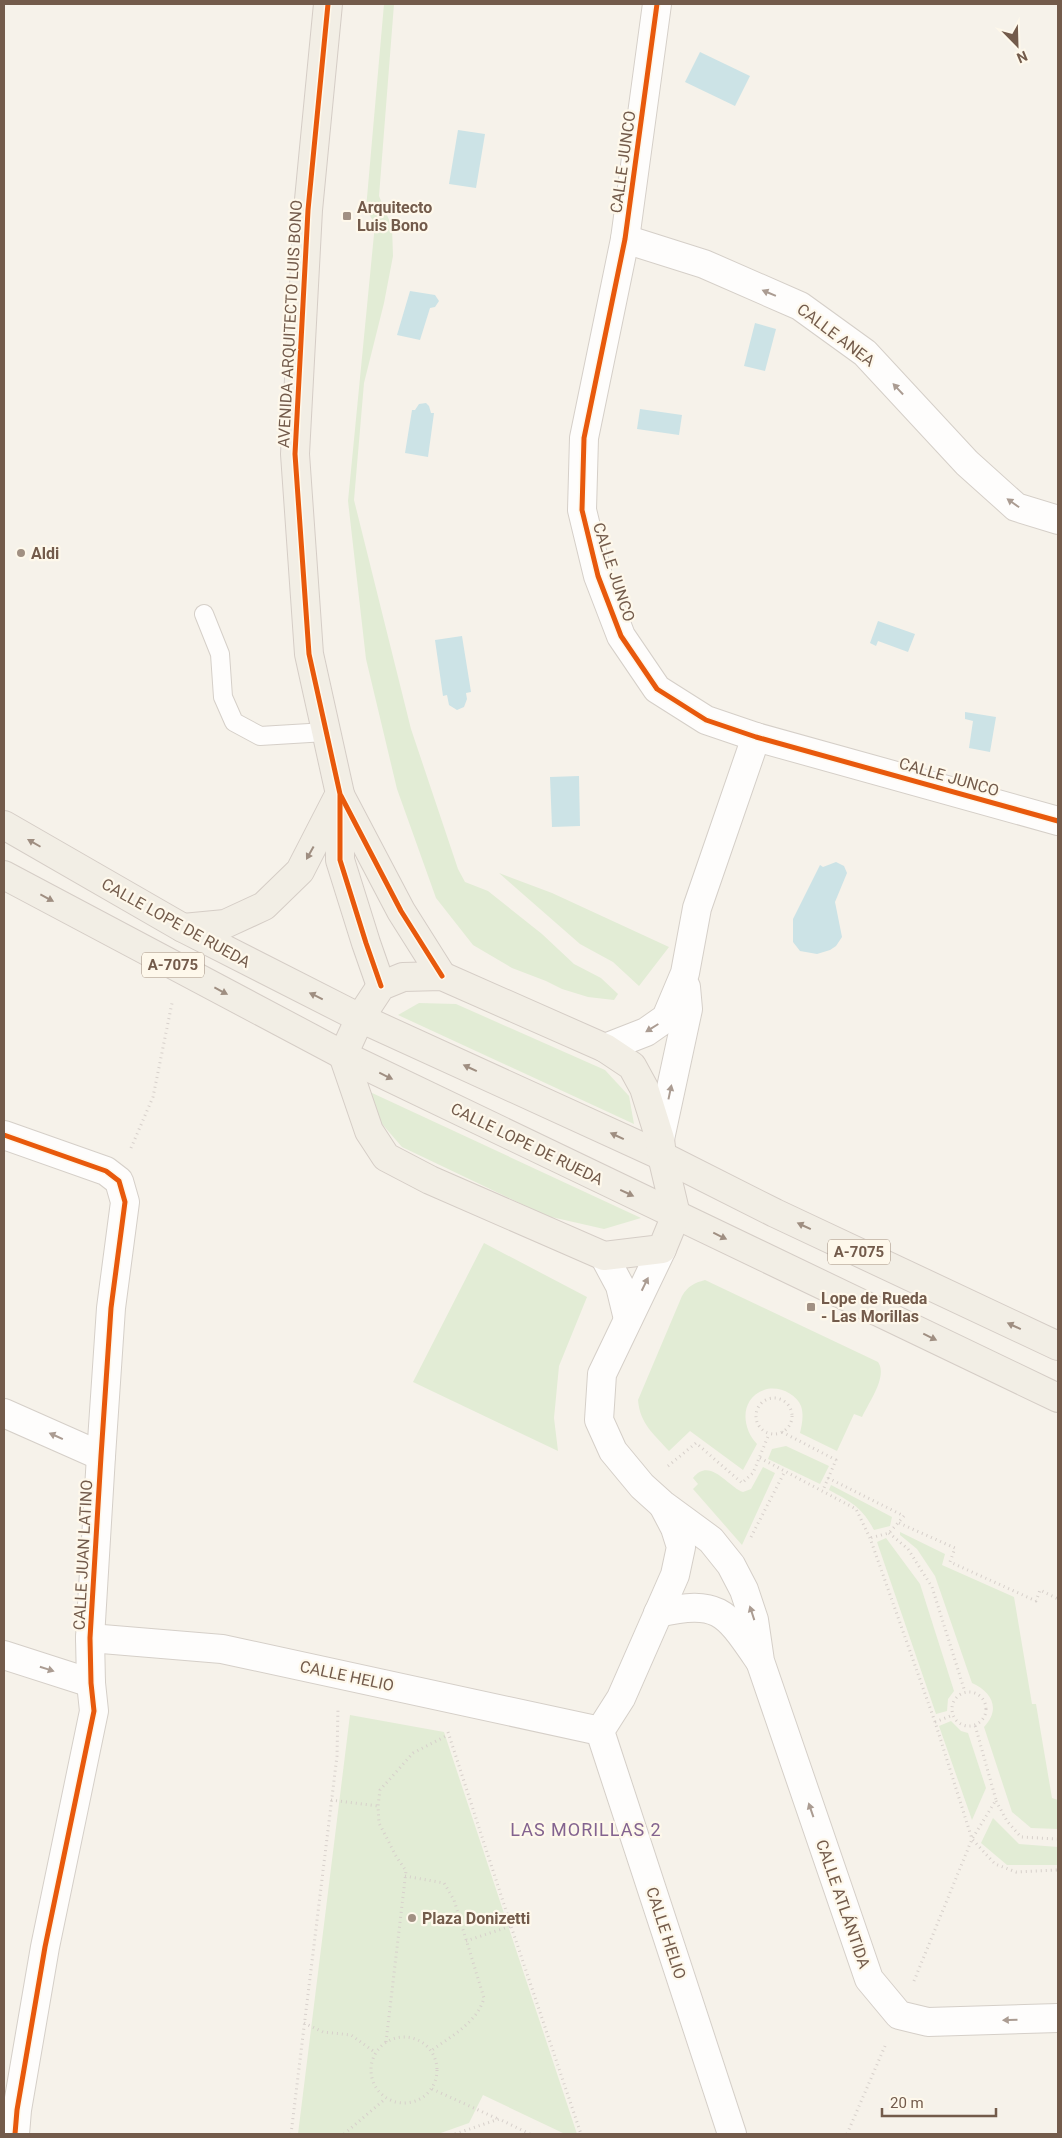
<svg xmlns="http://www.w3.org/2000/svg" width="1062" height="2138" viewBox="0 0 1062 2138" font-family="Roboto,sans-serif">
  <style>
    .green { fill: #e2ecd5 }
    .water { fill: #cce3e6 }
    .lines { fill: none; stroke-linecap: round; stroke-linejoin: round }
    .lane-casing { stroke: #d5cfc8; stroke-width: 20 }
    .street-casing { stroke: #d5cfc8; stroke-width: 30 }
    .primary-casing { stroke: #d5cdc6; stroke-width: 30 }
    .path { stroke: #d7d0cb; stroke-width: 3; stroke-dasharray: 1 4; stroke-linecap: butt }
    .lane { stroke: #fefdfc; stroke-width: 18 }
    .street { stroke: #fefdfc; stroke-width: 28 }
    .primary { stroke: #f2eee5; stroke-width: 28 }
    .cycleway-casing { stroke: #fef8eb; stroke-width: 8 }
    .cycleway { stroke: #e8590c; stroke-width: 5 }
    .oneway { fill: #ab9c92 }
    .oneway2 { fill: #9f8e81 }
    .poi-dot { fill: #a19083; stroke: #fef8eb; stroke-width: 2 }
    .labels { text-anchor: middle; dominant-baseline: central; stroke-width: 4.5; stroke-linejoin: round; paint-order: stroke }
    .shield { fill: #fef8eb; stroke: #9d8a7b; stroke-width: 1 }
    .shield-label { font-size: 15px; font-weight: bold; fill: #735b4b }
    .street-label { font-size: 16px; fill: #735b4b; stroke: #fef8eb }
    .poi-label { font-size: 16px; font-weight: bold; fill: #735b4b; stroke: #fef8eb; text-anchor: start }
    .neighbourhood-label { font-size: 18px; letter-spacing: 1px; fill: #83638f; stroke: #fef8eb }
  </style>
  <rect width="100%" height="100%" fill="#f6f2ea"/>
  <g class="green">
    <path d="M 384,4 L 394,4 L 379,196 L 392,227 L 393,256 L 384,303 L 364,383 L 354,500 L 411,729 L 458,869 L 465,882 L 488,891 L 542,934 L 574,964 L 601,978 L 618,994 L 614,1000 L 588,997 L 562,989 L 546,981 L 512,968 L 473,945 L 436,898 L 397,789 L 366,659 L 348,501 L 375,224 L 366,209 Z"/>
    <path d="M 499,873 L 552,893 L 669,947 L 639,986 L 613,962 L 580,944 Z"/>
    <path d="M 419,1003 L 456,1004 L 605,1070 L 629,1096 L 634,1124 L 398,1015 Z"/>
    <path d="M 370,1092 L 641,1218 L 604,1229 L 547,1216 L 402,1147 L 376,1117 Z"/>
    <path d="M 484,1243 L 587,1297 L 559,1366 L 554,1418 L 558,1451 L 413,1382 Z"/>
    <path d="M 705,1280 L 878,1362 C 888,1376 869,1402 862,1417 L 854,1414 L 837,1451 L 800,1433 C 802,1424 804,1415 801,1406 C 796,1393 777,1385 764,1390 C 739,1399 742,1429 757,1444 L 743,1470 L 690,1431 L 669,1451 C 654,1434 640,1424 638,1400 L 682,1296 C 688,1286 694,1283 705,1280 Z"/>
    <path d="M 786,1446 L 829,1466 L 820,1484 L 768,1459 L 772,1449 Z"/>
    <path d="M 763,1467 L 775,1473 L 742,1545 L 693,1489 L 698,1484 L 693,1478 C 710,1456 728,1487 743,1492 L 751,1489 Z"/>
    <path d="M 831,1485 L 892,1517 L 890,1526 L 874,1530 C 862,1507 851,1502 829,1490 Z"/>
    <path d="M 900,1532 L 945,1554 L 942,1565 L 1014,1597 L 1032,1704 L 1036,1704 L 1052,1798 L 1058,1800 L 1058,1829 L 1031,1828 L 1012,1812 L 984,1727 C 1001,1709 992,1692 972,1683 L 935,1576 L 917,1549 L 900,1535 Z"/>
    <path d="M 886,1538 L 920,1584 L 954,1691 L 948,1699 L 947,1711 L 936,1714 L 877,1542 Z"/>
    <path d="M 350,1715 L 444,1732 L 577,2134 L 565,2134 L 483,2095 L 469,2123 L 438,2134 L 298,2134 Z"/>
    <path d="M 951,1721 L 961,1731 L 968,1733 L 986,1788 L 972,1820 L 939,1726 Z"/>
    <path d="M 993,1818 L 1019,1844 L 1058,1847 L 1058,1865 L 1007,1865 L 981,1843 Z"/>
  </g>
  <g class="water">
    <path d="M 700,52 L 750,76 L 735,106 L 685,82 Z"/>
    <path d="M 458,130 L 485,134 L 476,188 L 449,184 Z"/>
    <path d="M 410,291 L 435,295 L 439,301 L 435,307 L 430,308 L 420,340 L 397,335 Z"/>
    <path d="M 755,323 L 776,329 L 765,371 L 744,366 Z"/>
    <path d="M 426,403 L 429,406 L 431,413 L 434,413 L 428,457 L 405,453 L 412,410 L 415,410 L 419,404 Z"/>
    <path d="M 640,409 L 682,415 L 679,435 L 637,429 Z"/>
    <path d="M 878,621 L 915,634 L 908,652 L 878,641 L 876,646 L 870,643 Z"/>
    <path d="M 462,636 L 471,692 L 466,693 L 467,699 L 464,707 L 457,710 L 449,705 L 447,695 L 443,696 L 435,640 Z"/>
    <path d="M 965,712 L 996,717 L 990,752 L 969,748 L 973,721 L 965,719 Z"/>
    <path d="M 579,776 L 580,826 L 552,827 L 550,777 Z"/>
    <path d="M 836,862 L 844,866 L 847,873 L 835,902 L 842,937 L 836,946 L 830,950 L 817,954 L 800,951 L 793,942 L 793,919 L 820,865 L 823,867 Z"/>
  </g>
  <g class="lines">
    <defs>
      <path id="lane" d="M 204,614 L 220,654 L 223,697 L 234,722 L 260,736 L 326,732"/>
      <g id="street">
        <path d="M 657,4 L 625,239 L 584,438 L 582,510 L 598,576 L 621,636 L 657,689 L 706,720 L 756,737 L 1058,821"/>
        <path d="M 625,239 L 704,264 L 800,306 L 865,353 L 967,463 L 1016,507 L 1058,520"/>
        <path d="M 605,1048 L 646,1032 L 666,1018 L 685,973 L 697,908 L 756,737"/>
        <path d="M 4,1135 L 106,1171 L 119,1181 L 125,1202 L 111,1308 L 101,1456 L 90,1638 L 91,1683 L 94,1711 L 45,1947 L 17,2110 L 15,2134"/>
        <path d="M 660,1139 L 688,1009 L 686,987"/>
        <path d="M 662,1249 L 602,1374 L 599,1420 L 613,1451 L 642,1486 L 662,1504 L 711,1540 L 731,1565 L 744,1590 L 754,1620 L 760,1661 L 869,1979 L 899,2015 L 928,2022 L 1058,2018"/>
        <path d="M 604,1256 L 620,1286 L 628,1319"/>
        <path d="M 4,1413 L 101,1456"/>
        <path d="M 664,1507 L 675,1528 L 681,1547 L 675,1575 L 621,1698 L 600,1731 L 732,2134"/>
        <path d="M 658,1613 C 719,1599 726,1612 759,1660"/>
        <path d="M 90,1638 L 222,1649 L 600,1731"/>
        <path d="M 4,1655 L 91,1683"/>
      </g>
      <g id="primary">
        <path d="M 328,4 L 308,210 L 295,454 L 309,654 L 340,794 L 340,860 L 366,943 L 381,986"/>
        <path d="M 340,795 L 401,911 L 442,976"/>
        <path d="M 4,825 L 183,928 L 360,1018 L 662,1156 L 775,1213 L 1058,1346"/>
        <path d="M 4,875 L 343,1055 L 1058,1398"/>
        <path d="M 183,928 L 225,924 L 264,906 L 300,871 L 337,799"/>
        <path d="M 442,976 L 605,1048 L 632,1066 L 644,1088 L 660,1139 L 662,1156 L 676,1215 L 662,1249 L 604,1256 L 430,1180 L 386,1157 L 369,1131 L 343,1055 L 360,1018 L 381,986 L 403,977 Z"/>
      </g>
    </defs>
    <use href="#lane" class="lane-casing"/>
    <use href="#street" class="street-casing"/>
    <use href="#primary" class="primary-casing"/>
    <g class="path">
      <path d="M 131,1148 L 153,1097 L 172,1003"/>
      <circle cx="774" cy="1416" r="18"/>
      <path d="M 782,1432 L 836,1460 L 823,1490"/>
      <path d="M 760,1458 L 856,1509 L 870,1538 L 935,1722 L 972,1839 L 995,1864 L 1016,1872 L 1058,1870"/>
      <path d="M 668,1466 L 696,1443 L 742,1483 L 753,1473 L 769,1434"/>
      <path d="M 828,1478 L 904,1516 L 889,1533 L 870,1538"/>
      <path d="M 899,1523 L 955,1548 L 950,1562 L 1036,1601 L 1040,1590 L 1058,1599"/>
      <path d="M 889,1533 L 908,1549 L 932,1587 L 965,1692"/>
      <path d="M 751,1537 L 785,1471"/>
      <circle cx="969" cy="1709" r="17"/>
      <path d="M 935,1722 L 953,1715"/>
      <path d="M 448,1732 L 511,1926 L 581,2134"/>
      <path d="M 331,1800 L 378,1806"/>
      <path d="M 996,1801 L 1007,1821 L 1021,1837 L 1058,1839"/>
      <path d="M 405,1876 L 444,1883 L 454,1900 L 484,1998 C 477,2023 451,2036 431,2051"/>
      <path d="M 466,1941 L 511,1926"/>
      <path d="M 914,1981 L 972,1839 L 996,1800 L 975,1725"/>
      <path d="M 304,2023 L 323,2032 L 351,2035 L 376,2053"/>
      <circle cx="404" cy="2070" r="33"/>
      <path d="M 386,2042 L 406,1871 L 396,1856 L 379,1823 L 378,1806 L 380,1790 L 413,1753 L 448,1735"/>
      <path d="M 432,2089 L 498,2119"/>
      <path d="M 291,2134 L 337,1756 L 338,1708"/>
      <path d="M 344,2134 L 385,2099"/>
      <path d="M 455,2134 L 499,2119 L 530,2134"/>
      <path d="M 847,2134 L 885,2046"/>
    </g>
    <use href="#lane" class="lane"/>
    <use href="#street" class="street"/>
    <use href="#primary" class="primary"/>
    <defs>
      <g id="cycleway">
        <path d="M 328,4 L 308,210 L 295,454 L 309,654 L 340,794 L 340,860 L 366,943 L 381,986"/>
        <path d="M 657,4 L 625,239 L 584,438 L 582,510 L 598,576 L 621,636 L 657,689 L 706,720 L 756,737 L 1058,821"/>
        <path d="M 341,796 L 401,911 L 442,976"/>
        <path d="M 4,1135 L 106,1171 L 119,1181 L 125,1202 L 111,1308 L 101,1456 L 90,1638 L 91,1683 L 94,1711 L 45,1947 L 17,2110 L 15,2134"/>
      </g>
    </defs>
    <use href="#cycleway" class="cycleway-casing"/>
    <use href="#cycleway" class="cycleway"/>
  </g>
  <defs><path id="oneway-solid" d="M-6-.8H1V-3.2L6.5 0L1 3.2V.8H-6Z" transform="scale(1.25)"/></defs>
  <g class="oneway">
    <use href="#oneway-solid" transform="translate(769 293) rotate(-157)"/>
    <use href="#oneway-solid" transform="translate(898 389) rotate(-133)"/>
    <use href="#oneway-solid" transform="translate(1013 503) rotate(-145)"/>
    <use href="#oneway-solid" transform="translate(652 1028) rotate(148)"/>
    <use href="#oneway-solid" transform="translate(670 1092) rotate(-78)"/>
    <use href="#oneway-solid" transform="translate(645 1284) rotate(-64)"/>
    <use href="#oneway-solid" transform="translate(56 1436) rotate(-156)"/>
    <use href="#oneway-solid" transform="translate(752 1613) rotate(-108)"/>
    <use href="#oneway-solid" transform="translate(47 1669) rotate(18)"/>
    <use href="#oneway-solid" transform="translate(811 1810) rotate(-109)"/>
    <use href="#oneway-solid" transform="translate(1010 2020) rotate(178)"/>
  </g>
  <g class="oneway2">
    <use href="#oneway-solid" transform="translate(34 843) rotate(-150)"/>
    <use href="#oneway-solid" transform="translate(310 853) rotate(119)"/>
    <use href="#oneway-solid" transform="translate(47 898) rotate(28)"/>
    <use href="#oneway-solid" transform="translate(221 991) rotate(28)"/>
    <use href="#oneway-solid" transform="translate(316 996) rotate(-154)"/>
    <use href="#oneway-solid" transform="translate(470 1068) rotate(-155)"/>
    <use href="#oneway-solid" transform="translate(386 1076) rotate(26)"/>
    <use href="#oneway-solid" transform="translate(617 1136) rotate(-155)"/>
    <use href="#oneway-solid" transform="translate(627 1193) rotate(25)"/>
    <use href="#oneway-solid" transform="translate(804 1226) rotate(-155)"/>
    <use href="#oneway-solid" transform="translate(720 1236) rotate(26)"/>
    <use href="#oneway-solid" transform="translate(1014 1326) rotate(-155)"/>
    <use href="#oneway-solid" transform="translate(930 1337) rotate(26)"/>
  </g>
  <g class="poi-dot">
    <rect x="342" y="211" width="10" height="10" rx="2.5"/>
    <circle cx="21" cy="553" r="5"/>
    <rect x="806" y="1302" width="10" height="10" rx="2.5"/>
    <circle cx="412" cy="1918" r="5"/>
  </g>
  <g class="labels">
    <g class="shield">
      <rect x="142" y="952.5" width="62" height="25" rx="4"/>
      <rect x="828" y="1239.5" width="62" height="25" rx="4"/>
    </g>
    <g class="shield-label">
      <text x="173" y="965">A-7075</text>
      <text x="859" y="1252">A-7075</text>
    </g>
    <g class="street-label">
      <text transform="translate(623 162) rotate(-82)">CALLE JUNCO</text>
      <text transform="translate(290 324) rotate(-87)">AVENIDA ARQUITECTO LUIS BONO</text>
      <text transform="translate(836 335) rotate(37)">CALLE ANEA</text>
      <text transform="translate(614 572) rotate(72)">CALLE JUNCO</text>
      <text transform="translate(949 777) rotate(16)">CALLE JUNCO</text>
      <text transform="translate(176 923) rotate(29)">CALLE LOPE DE RUEDA</text>
      <text transform="translate(527 1144) rotate(26)">CALLE LOPE DE RUEDA</text>
      <text transform="translate(83 1555) rotate(-87)">CALLE JUAN LATINO</text>
      <text transform="translate(347 1676) rotate(12)">CALLE HELIO</text>
      <text transform="translate(843 1904) rotate(71)">CALLE ATLÁNTIDA</text>
      <text transform="translate(666 1933) rotate(72)">CALLE HELIO</text>
    </g>
    <g class="poi-label">
      <text x="357" y="207">Arquitecto<tspan x="357" dy="18">Luis Bono</tspan></text>
      <text x="31" y="553">Aldi</text>
      <text x="821" y="1298">Lope de Rueda<tspan x="821" dy="18">- Las Morillas</tspan></text>
      <text x="422" y="1918">Plaza Donizetti</text>
    </g>
    <g class="neighbourhood-label">
      <text x="586" y="1829">LAS MORILLAS 2</text>
    </g>
  </g>
  <rect width="1062" height="2138" fill="none" stroke="#735b4b" stroke-width="10"/>
  <g transform="translate(1017 45) rotate(157)" stroke="#fef8eb" stroke-width="4" paint-order="stroke">
  <path d="M0-4L9 19L0 12L-9 19Z" fill="#735b4b"/>
  <text y="-8" font-size="14" font-weight="bold" text-anchor="middle" fill="#735b4b">N</text>
  </g>
  <path d="M882 2108v8h114v-8" fill="none" stroke="#735b4b" stroke-width="2.5"/>
  <text x="890" y="2108" font-size="15" fill="#735b4b" stroke="#fef8eb" stroke-width="4" paint-order="stroke">20 m</text>
</svg>
